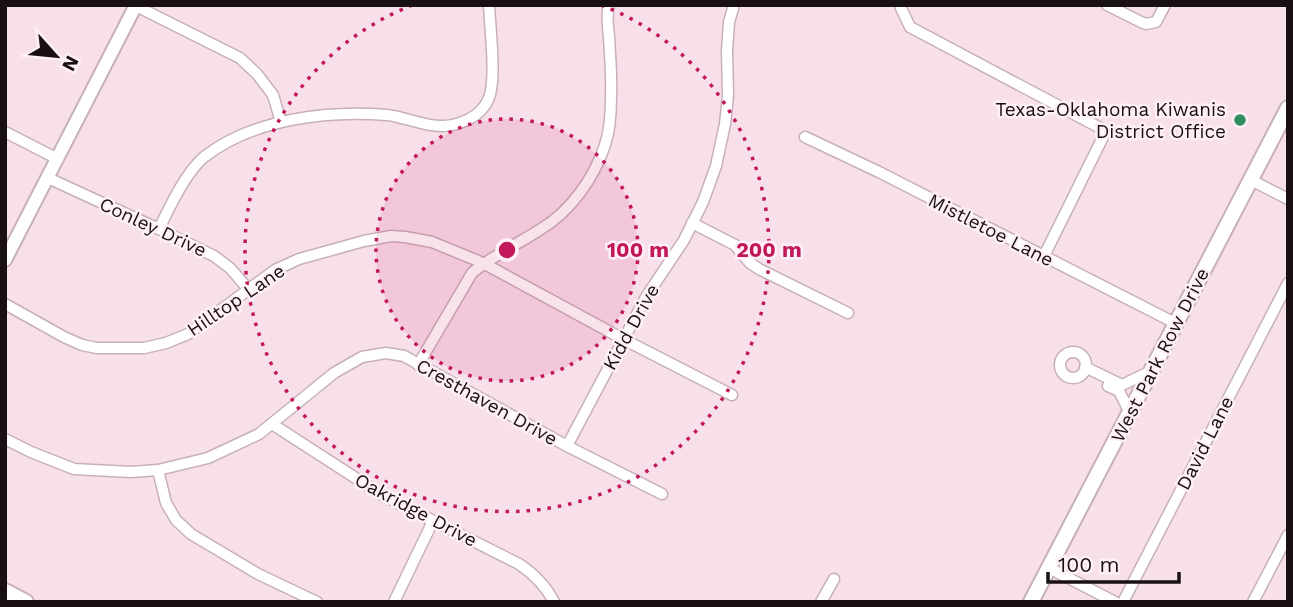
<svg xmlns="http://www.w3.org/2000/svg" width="1293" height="607" viewBox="0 0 1293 607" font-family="'Work Sans',sans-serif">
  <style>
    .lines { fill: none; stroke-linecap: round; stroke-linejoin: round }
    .minor-casing { stroke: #c7b0bb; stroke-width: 13 }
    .tertiary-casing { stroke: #c7b0bb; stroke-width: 16 }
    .secondary-casing { stroke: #c7b0bb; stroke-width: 18 }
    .minor { stroke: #fff; stroke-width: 10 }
    .tertiary { stroke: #fff; stroke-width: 12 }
    .secondary { stroke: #fff; stroke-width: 14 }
    .ring { fill: none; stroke: #c2185b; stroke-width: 3.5; stroke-dasharray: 3.5 7 }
    .poi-dot { fill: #308b61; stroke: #fff0f7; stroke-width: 2.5 }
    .labels { text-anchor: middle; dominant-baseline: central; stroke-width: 5; stroke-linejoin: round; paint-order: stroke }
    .poi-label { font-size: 19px; fill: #181014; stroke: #fff0f7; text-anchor: end }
    .street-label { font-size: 19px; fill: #181014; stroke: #fff0f7 }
    .centre { fill: #c2185b; stroke: #fff0f7; stroke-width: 3.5 }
    .ring-label { font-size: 21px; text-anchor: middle; font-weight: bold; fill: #c2185b; stroke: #fff0f7; stroke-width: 5; stroke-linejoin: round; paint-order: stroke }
  </style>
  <rect width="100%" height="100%" fill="#f8e0eb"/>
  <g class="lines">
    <defs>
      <g id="minor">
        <path d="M 1107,5 L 1141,22 L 1146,24 L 1156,22 L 1165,5"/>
        <path d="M 136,6 L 240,58 L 257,74 L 273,95 L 281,122"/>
        <path d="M 901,8 L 910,27 L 1106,131 L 1044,256"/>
        <path d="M 5,132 L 58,159"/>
        <path d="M 805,137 L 879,172 L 1177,324"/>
        <path d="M 48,178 L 159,229 L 214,256 L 230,268 L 249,290"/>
        <path d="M 1251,180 L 1288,199"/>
        <path d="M 692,223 L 735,245 L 750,263 L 759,269 L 848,313"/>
        <path d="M 159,229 C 169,208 186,172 204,157 C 253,119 327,110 387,115 C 406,117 424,127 444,126 C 461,125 481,116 488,100 C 497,82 490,28 489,5"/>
        <path d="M 5,304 L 64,337 L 82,345 L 97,348 L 144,348 L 166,343 L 188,334 L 275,270 L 299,259 L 364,241 L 391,236 L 405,237 L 432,242 L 483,263 L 623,339 L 732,395"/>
        <circle cx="1073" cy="365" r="13"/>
        <path d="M 418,365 L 472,273 C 493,255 518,244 541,229 C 571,211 594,178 605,145 C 610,130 611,112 611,97 C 612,77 610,57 609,37 C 608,27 606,16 609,5"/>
        <path d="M 1085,367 L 1122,385 L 1151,371"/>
        <path d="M 1108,386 L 1119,391 L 1130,413"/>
        <path d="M 272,424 L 382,495 L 519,564 C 534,574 546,586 554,602"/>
        <path d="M 5,439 L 31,452 L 74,469 L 131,472 L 158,470 L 208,458 L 259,434 L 334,373 L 362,357 L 386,353 L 404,356 L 567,446 L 662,494"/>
        <path d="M 567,446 L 646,297 L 684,240 L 703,202 L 716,166 L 725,124 L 728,96 L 727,51 L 729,22 L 734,5"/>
        <path d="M 158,470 L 166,503 L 176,520 L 191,534 L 258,574 L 317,602"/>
        <path d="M 1049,568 L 1115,602"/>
        <path d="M 394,602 L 433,521"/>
        <path d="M 821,602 L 834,579"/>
        <path d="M 1123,602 L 1288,283"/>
        <path d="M 1253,602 L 1288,535"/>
      </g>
      <path id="tertiary" d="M 5,260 L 136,5"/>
      <g id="secondary">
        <path d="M 5,591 L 26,602"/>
        <path d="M 1031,602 L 1288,108"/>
      </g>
    </defs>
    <use href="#minor" class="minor-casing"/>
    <use href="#tertiary" class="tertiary-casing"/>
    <use href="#secondary" class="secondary-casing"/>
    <use href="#minor" class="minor"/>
    <use href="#tertiary" class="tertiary"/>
    <use href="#secondary" class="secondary"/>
  </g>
  <circle cx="507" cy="250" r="131" fill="#c2185b" fill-opacity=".12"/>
  <g class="ring">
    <circle cx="507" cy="250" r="131"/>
    <path d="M601 5A262 262 0 1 1 413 5"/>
  </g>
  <circle class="poi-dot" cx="1240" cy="120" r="7"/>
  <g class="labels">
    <g class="poi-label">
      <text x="1226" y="109">Texas-Oklahoma Kiwanis<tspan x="1226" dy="22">District Office</tspan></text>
    </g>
    <g class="street-label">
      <text transform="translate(153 227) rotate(25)">Conley Drive</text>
      <text transform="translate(991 230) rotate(27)">Mistletoe Lane</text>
      <text transform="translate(236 300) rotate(-34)">Hilltop Lane</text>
      <text transform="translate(631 327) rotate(-61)">Kidd Drive</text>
      <text transform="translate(1160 355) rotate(-63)">West Park Row Drive</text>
      <text transform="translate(487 402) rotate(29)">Cresthaven Drive</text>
      <text transform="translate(1205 443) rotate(-63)">David Lane</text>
      <text transform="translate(416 510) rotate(28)">Oakridge Drive</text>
    </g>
  </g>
  <circle cx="507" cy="250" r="10" class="centre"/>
  <g class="ring-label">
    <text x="638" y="257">100 m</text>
    <text x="769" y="257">200 m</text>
  </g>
  <rect width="1293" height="607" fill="none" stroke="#181014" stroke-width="14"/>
  <g transform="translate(56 56) rotate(117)" stroke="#fff0f7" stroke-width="5" paint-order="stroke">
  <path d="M0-5L12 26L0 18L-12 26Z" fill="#181014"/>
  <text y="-10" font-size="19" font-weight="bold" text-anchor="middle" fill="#181014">N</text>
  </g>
  <path d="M1048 572v10h131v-10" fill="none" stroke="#181014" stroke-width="3.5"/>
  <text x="1058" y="572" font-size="21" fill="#181014" stroke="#fff0f7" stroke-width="5" paint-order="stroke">100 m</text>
</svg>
